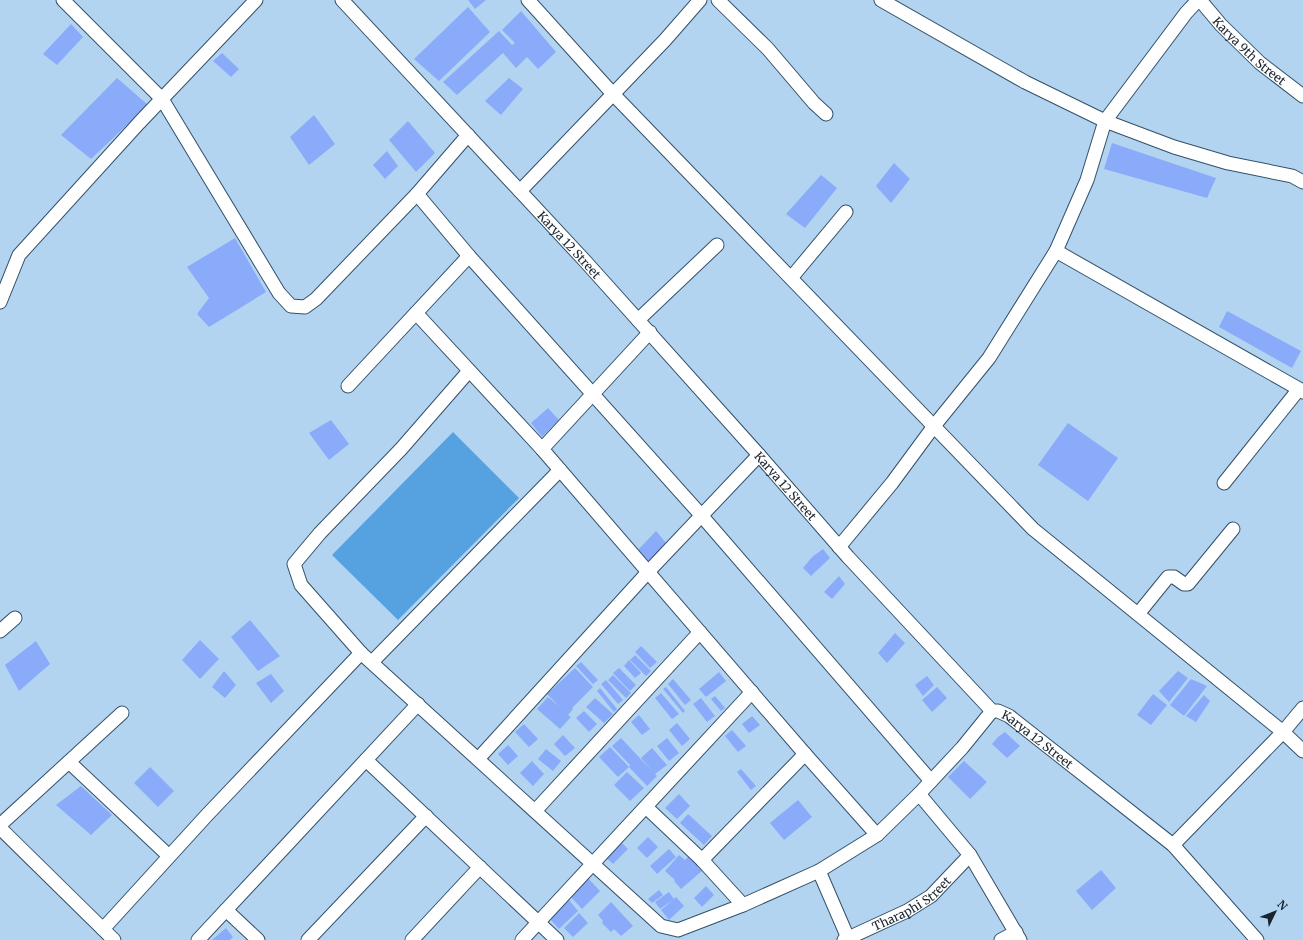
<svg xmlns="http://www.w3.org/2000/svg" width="1303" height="940" viewBox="0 0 1303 940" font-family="Merriweather,serif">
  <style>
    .water { fill: #56a2e1 }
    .building { fill: #89abfa }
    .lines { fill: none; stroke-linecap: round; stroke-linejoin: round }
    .minor-casing { stroke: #335068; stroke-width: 15 }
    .minor { stroke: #fff; stroke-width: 13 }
    .labels { text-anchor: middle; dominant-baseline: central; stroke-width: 3; stroke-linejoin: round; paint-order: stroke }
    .street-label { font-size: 12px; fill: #18242f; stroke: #b3d4f1 }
  </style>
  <rect width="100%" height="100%" fill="#b3d4f1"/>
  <path class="water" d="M 453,432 L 519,498 L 398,620 L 332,555 Z"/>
  <g class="building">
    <path d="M 468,0 L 486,0 L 475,9 Z"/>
    <path d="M 468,7 L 490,32 L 439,81 L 414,59 Z"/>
    <path d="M 521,11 L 556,52 L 538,69 L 527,57 L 516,68 L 503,53 L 457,95 L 443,82 L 499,31 L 512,45 L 515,43 L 502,30 Z"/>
    <path d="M 71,24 L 83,37 L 57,65 L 43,54 Z"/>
    <path d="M 222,53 L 239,69 L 231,77 L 213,61 Z"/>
    <path d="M 117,78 L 148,105 L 91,159 L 61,135 Z"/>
    <path d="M 509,78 L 523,89 L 501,115 L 485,101 Z"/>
    <path d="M 314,115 L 335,144 L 309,165 L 290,137 Z"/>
    <path d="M 408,121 L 435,153 L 416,172 L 389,140 Z"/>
    <path d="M 1112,143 L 1216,178 L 1207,198 L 1104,169 Z"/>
    <path d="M 387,151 L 398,166 L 385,179 L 373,165 Z"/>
    <path d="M 894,163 L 910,179 L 891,203 L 876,186 Z"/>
    <path d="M 821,175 L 837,188 L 805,228 L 786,214 Z"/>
    <path d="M 235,238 L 266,292 L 209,327 L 197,314 L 209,298 L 187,267 Z"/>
    <path d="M 1227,311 L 1301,351 L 1292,368 L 1219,327 Z"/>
    <path d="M 548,408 L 559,420 L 542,437 L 531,423 Z"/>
    <path d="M 331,420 L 349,444 L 329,460 L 309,433 Z"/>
    <path d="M 1068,423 L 1118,458 L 1088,501 L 1038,465 Z"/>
    <path d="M 656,531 L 667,544 L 649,564 L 637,551 Z"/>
    <path d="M 823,549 L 830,558 L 811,576 L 803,568 L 812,557 Z"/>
    <path d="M 839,576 L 845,584 L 832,599 L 824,592 Z"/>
    <path d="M 250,620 L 280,656 L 258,671 L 231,637 Z"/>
    <path d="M 895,633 L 905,643 L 887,663 L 878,653 Z"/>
    <path d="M 200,640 L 219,659 L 200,679 L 182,660 Z"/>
    <path d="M 36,641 L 50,664 L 19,691 L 5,665 Z"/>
    <path d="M 641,646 L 657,662 L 650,668 L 635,652 Z"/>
    <path d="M 635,655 L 651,671 L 646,676 L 630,660 Z"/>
    <path d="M 629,660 L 641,673 L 635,678 L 624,666 Z"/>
    <path d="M 581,662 L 598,680 L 593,684 L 576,666 Z"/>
    <path d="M 575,668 L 593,687 L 572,708 L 573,709 L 568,715 L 571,717 L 560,729 L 537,709 L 548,697 L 560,707 L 547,694 Z"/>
    <path d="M 619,668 L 636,685 L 630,691 L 613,673 Z"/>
    <path d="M 224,671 L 236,685 L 225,698 L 212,687 Z"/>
    <path d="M 1178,671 L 1188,678 L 1169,702 L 1159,691 Z"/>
    <path d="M 719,672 L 726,681 L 706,697 L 699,689 Z"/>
    <path d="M 271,674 L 284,691 L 271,703 L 256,683 Z"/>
    <path d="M 613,675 L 631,693 L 626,698 L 608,680 Z"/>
    <path d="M 927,676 L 934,685 L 923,696 L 915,685 Z"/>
    <path d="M 673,679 L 691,700 L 685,705 L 668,684 Z"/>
    <path d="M 1191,679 L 1207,686 L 1184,716 L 1170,705 Z"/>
    <path d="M 606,680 L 623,700 L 618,704 L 601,684 Z"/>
    <path d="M 666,687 L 685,711 L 683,713 L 663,689 Z"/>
    <path d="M 937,687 L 947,698 L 932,712 L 922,700 Z"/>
    <path d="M 600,688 L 617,709 L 614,712 L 597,691 Z"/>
    <path d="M 661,693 L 679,714 L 672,719 L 655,698 Z"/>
    <path d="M 1153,694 L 1167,705 L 1151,725 L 1137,715 Z"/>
    <path d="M 1204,695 L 1210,701 L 1196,722 L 1186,716 Z"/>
    <path d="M 715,696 L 725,708 L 721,711 L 711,699 Z"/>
    <path d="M 595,698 L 613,714 L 604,723 L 586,707 Z"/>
    <path d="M 701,698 L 715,716 L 707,722 L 693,704 Z"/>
    <path d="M 584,711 L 597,724 L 589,732 L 576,718 Z"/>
    <path d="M 639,715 L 650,729 L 642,735 L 631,722 Z"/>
    <path d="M 752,716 L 760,725 L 749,733 L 742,724 Z"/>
    <path d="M 677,723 L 690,739 L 682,746 L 669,730 Z"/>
    <path d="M 524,724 L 538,739 L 529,747 L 515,732 Z"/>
    <path d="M 732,730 L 746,746 L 738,752 L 725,736 Z"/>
    <path d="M 1005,732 L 1020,746 L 1007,758 L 992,744 L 998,737 Z"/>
    <path d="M 563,735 L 575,748 L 565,756 L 554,744 Z"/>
    <path d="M 621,738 L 653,772 L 641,758 L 652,748 L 667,765 L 655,774 L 657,776 L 647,786 L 629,767 L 630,765 L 612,746 Z"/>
    <path d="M 667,738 L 679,753 L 669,761 L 657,746 Z"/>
    <path d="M 508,745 L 518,756 L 508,765 L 498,754 Z"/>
    <path d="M 610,747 L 629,767 L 618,777 L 599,757 Z"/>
    <path d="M 546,749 L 561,761 L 553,771 L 538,759 Z"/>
    <path d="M 532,761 L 544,774 L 533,786 L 520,773 Z"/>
    <path d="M 964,761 L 987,782 L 970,799 L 948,777 Z"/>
    <path d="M 150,767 L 174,791 L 158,807 L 134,783 Z"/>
    <path d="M 741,769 L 756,786 L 751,790 L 737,772 Z"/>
    <path d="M 627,772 L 644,788 L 630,801 L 614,785 Z"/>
    <path d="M 81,786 L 112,815 L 91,835 L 56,805 Z"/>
    <path d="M 679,794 L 690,806 L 677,819 L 665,808 Z"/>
    <path d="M 798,800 L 812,817 L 784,840 L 770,823 Z"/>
    <path d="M 688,814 L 712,836 L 704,845 L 680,823 Z"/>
    <path d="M 648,837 L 658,847 L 647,858 L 637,848 Z"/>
    <path d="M 621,842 L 628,849 L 613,864 L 605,857 Z"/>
    <path d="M 669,849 L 676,857 L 657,874 L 650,866 Z"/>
    <path d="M 679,855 L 685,860 L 681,864 L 690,855 L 703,870 L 681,889 L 674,881 L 675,880 L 665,871 Z"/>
    <path d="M 1101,870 L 1116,888 L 1092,910 L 1076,891 Z"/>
    <path d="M 588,878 L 600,891 L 582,909 L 570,896 Z"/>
    <path d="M 706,886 L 714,895 L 702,907 L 694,898 Z"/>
    <path d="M 659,890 L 663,895 L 652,903 L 648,899 Z"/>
    <path d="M 669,892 L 674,899 L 660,909 L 655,902 Z"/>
    <path d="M 676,897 L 684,906 L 669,920 L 661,910 Z"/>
    <path d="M 569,900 L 578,911 L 559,929 L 549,918 Z"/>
    <path d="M 611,902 L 633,926 L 621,936 L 614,929 L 611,932 L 602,923 L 603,921 L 598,915 Z"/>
    <path d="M 579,913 L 588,923 L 573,937 L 564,928 Z"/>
    <path d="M 226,928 L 233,937 L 230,940 L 212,940 Z"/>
  </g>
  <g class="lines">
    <defs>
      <g id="minor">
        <path d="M 63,0 L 162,99 L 279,293 L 291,306 L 305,307 L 316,299 L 417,194 L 468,135"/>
        <path id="s1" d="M 342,0 L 585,261 L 759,455 L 848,557 L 992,711 L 998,711 L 1009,716 L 1173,845 L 1257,940"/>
        <path d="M 528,0 L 613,94 L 1033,529 L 1283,732 L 1303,751"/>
        <path d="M 718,0 L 768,49 L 814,103 L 826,114"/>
        <path d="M 881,0 L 1025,82 L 1105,121 L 1174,147 L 1228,163 L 1292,176 L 1303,182"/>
        <path id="s2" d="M 1200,0 L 1221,25 L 1260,63 L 1303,96"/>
        <path d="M 520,191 L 665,40 L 700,0"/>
        <path d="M 417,194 L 469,256 L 701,515 L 931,781"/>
        <path d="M 1056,251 L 1299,389 L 1303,392"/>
        <path d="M 791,278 L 846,212"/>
        <path d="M 0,302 L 19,255 L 139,123 L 256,0"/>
        <path d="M 416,313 L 542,449 L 805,754 L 877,835"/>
        <path d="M 638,320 L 717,245"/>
        <path d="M 469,371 L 401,449 L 320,533 L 294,564 L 301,585 L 361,653 L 661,926 L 678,930 L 743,905 L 819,871 L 877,835 L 919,794 L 962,748 L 992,711"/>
        <path d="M 348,386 L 469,256"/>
        <path d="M 542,449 L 650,332"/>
        <path d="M 1224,483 L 1299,389"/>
        <path d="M 839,547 L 892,483 L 934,426 L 989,358 L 1056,251 L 1087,180 L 1105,121 L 1186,13 L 1198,0"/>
        <path d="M 1138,614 L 1168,577 L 1174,577 L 1184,584 L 1188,584 L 1233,529"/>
        <path d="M 0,631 L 15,618"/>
        <path d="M 372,662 L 560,470"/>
        <path d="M 478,759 L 648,572 L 759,455"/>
        <path d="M 366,760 L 557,940"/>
        <path d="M 69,762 L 169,856"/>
        <path d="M 919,794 L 970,855 L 1020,940"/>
        <path d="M 646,807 L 702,860 L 743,905"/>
        <path d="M 535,811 L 700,632"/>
        <path d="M 0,825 L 122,713"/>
        <path d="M 0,828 L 114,940"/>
        <path d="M 1173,845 L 1283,732 L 1303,708"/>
        <path d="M 702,860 L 805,754"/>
        <path d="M 819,871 L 848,938"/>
        <path d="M 226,910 L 258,940"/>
        <path d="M 103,929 L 207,815 L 361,653"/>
        <path d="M 198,940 L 418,704"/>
        <path d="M 308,940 L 426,816"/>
        <path d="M 412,940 L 480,867"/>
        <path d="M 522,940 L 752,692"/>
        <path id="s3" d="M 844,940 L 907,911 L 931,896 L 970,855"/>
        <path d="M 1001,940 L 1016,932"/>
      </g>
    </defs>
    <use href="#minor" class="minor-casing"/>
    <use href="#minor" class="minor"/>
  </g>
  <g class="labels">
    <g class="street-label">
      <text stroke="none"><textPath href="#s2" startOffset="71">Karya 9th Street</textPath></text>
      <text stroke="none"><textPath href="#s1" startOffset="334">Karya 12 Street</textPath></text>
      <text stroke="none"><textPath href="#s1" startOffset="658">Karya 12 Street</textPath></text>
      <text stroke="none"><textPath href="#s1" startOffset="1018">Karya 12 Street</textPath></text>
      <text stroke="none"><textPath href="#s3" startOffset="77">Tharaphi Street</textPath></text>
    </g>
  </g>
  <g transform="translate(1275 912) rotate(47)" stroke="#b3d4f1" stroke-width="3" paint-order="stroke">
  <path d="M0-3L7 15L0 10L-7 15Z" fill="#18242f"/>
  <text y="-6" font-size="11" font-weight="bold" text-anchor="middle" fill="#18242f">N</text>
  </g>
</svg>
